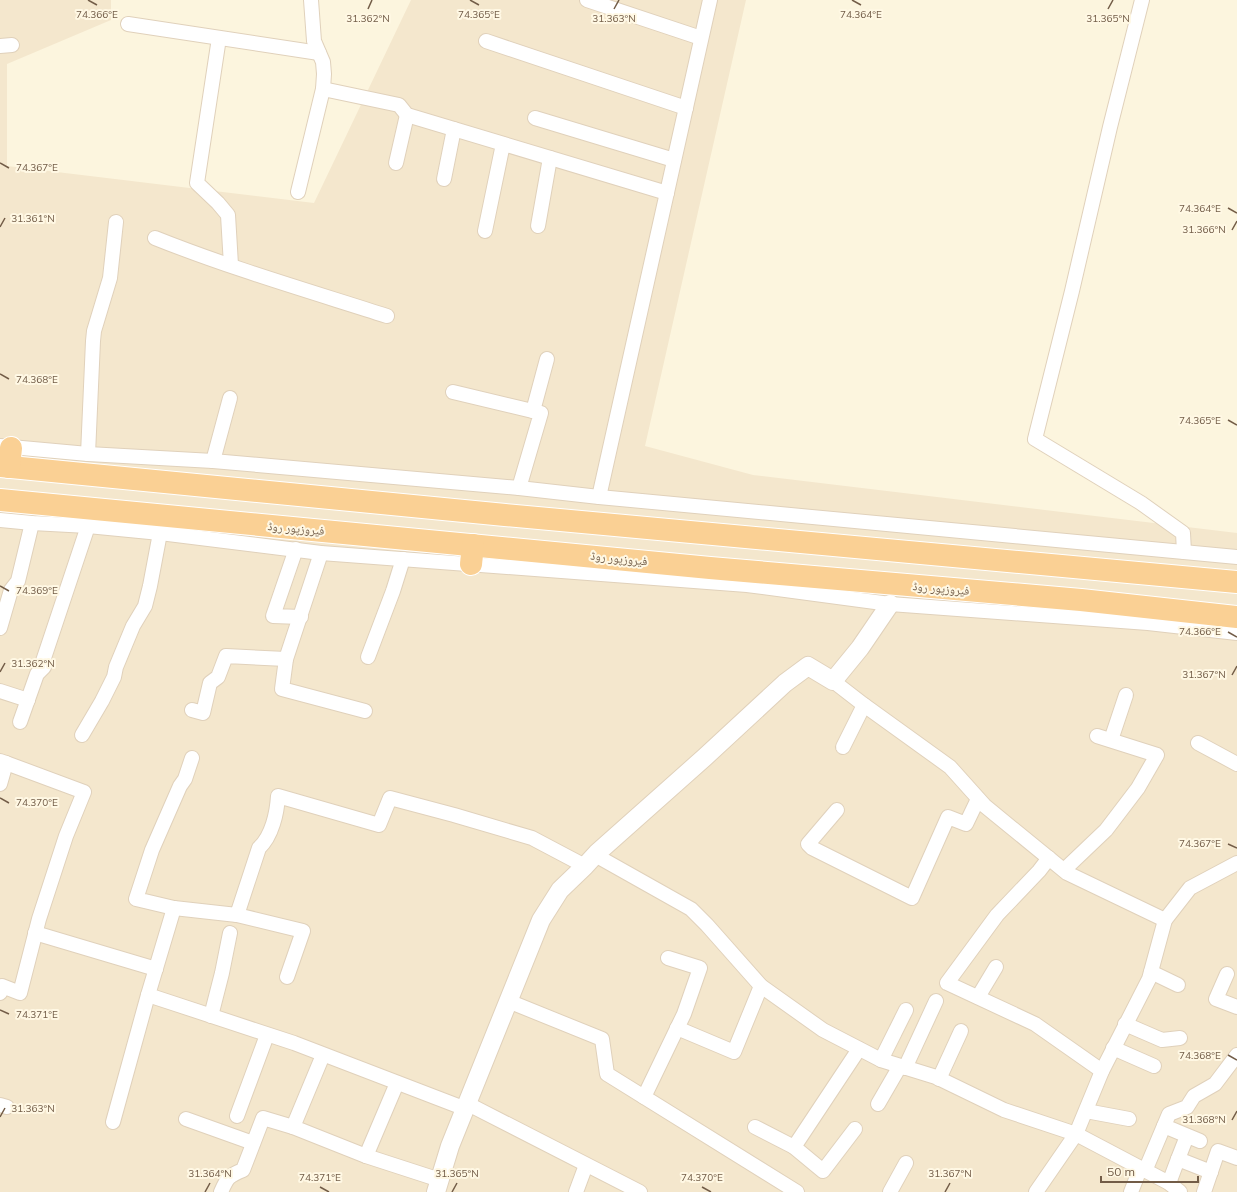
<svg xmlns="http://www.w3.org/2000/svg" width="1237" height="1192" viewBox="0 0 1237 1192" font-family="Mulish,'Noto Naskh Arabic',sans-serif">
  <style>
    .residential { fill: #f4e7cd }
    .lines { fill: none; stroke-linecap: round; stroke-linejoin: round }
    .minor-casing { stroke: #e0d1bb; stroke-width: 16 }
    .tertiary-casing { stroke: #e0d1bb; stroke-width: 20 }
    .trunk-casing { stroke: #fff; stroke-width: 24 }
    .minor { stroke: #fff; stroke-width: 14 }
    .tertiary { stroke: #fff; stroke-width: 18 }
    .trunk { stroke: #fad094; stroke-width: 22 }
    .ticks { fill: none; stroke: #725c47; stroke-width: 1.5 }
    .labels { text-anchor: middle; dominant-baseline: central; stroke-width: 4; stroke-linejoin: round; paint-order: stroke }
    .street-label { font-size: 12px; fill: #725c47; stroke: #fff8e4 }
    .ticks-label { font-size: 10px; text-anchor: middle; fill: #725c47; stroke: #fff8e4; stroke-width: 4; stroke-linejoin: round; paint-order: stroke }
  </style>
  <rect width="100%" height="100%" fill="#fcf5de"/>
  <path class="residential" d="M 0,0 L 111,0 L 111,20 L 7,64 L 7,166 L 314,203 L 411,0 L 746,0 L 645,446 L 753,475 L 1237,533 L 1237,1192 L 0,1192 Z"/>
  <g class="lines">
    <defs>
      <g id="minor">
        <path d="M 587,0 L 701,38"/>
        <path d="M 1142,0 L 1110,127 L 1072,291 L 1035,439 L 1141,503 L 1183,533 L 1184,552"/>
        <path d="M 128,24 L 319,53"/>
        <path d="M 219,38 L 197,183 L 218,203 L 228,215 L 231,265"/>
        <path d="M 486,41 L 686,108"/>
        <path d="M 0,46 L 12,45"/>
        <path d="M 323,89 L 399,105 L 407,115 L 667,193"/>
        <path d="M 535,118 L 674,160"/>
        <path d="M 396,163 L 407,115"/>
        <path d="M 444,179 L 454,129"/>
        <path d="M 298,192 L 323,89 L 324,74 L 323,62 L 314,41 L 311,0"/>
        <path d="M 538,226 L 550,158"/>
        <path d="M 485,231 L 503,144"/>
        <path d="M 155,238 C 230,268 309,291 387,316"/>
        <path d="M 453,392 L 541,413 L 519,488"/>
        <path d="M 533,411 L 547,359"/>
        <path d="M 0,446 L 88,454 L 213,461 L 519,488 L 599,497 L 1237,557"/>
        <path d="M 88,454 L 93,341 L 94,331 L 110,278 L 116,222"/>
        <path d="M 213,461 L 230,398"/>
        <path d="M 599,497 L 710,0"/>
        <path d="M 0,520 L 32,523 L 88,526 L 160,533 L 321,553 L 747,585 L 890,604 L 1148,623 L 1237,633"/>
        <path d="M 296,549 L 273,616 L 301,617"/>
        <path d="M 321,553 L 286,659 L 282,689 L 365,711"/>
        <path d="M 0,628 L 11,590 L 18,581 L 32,523"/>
        <path d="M 368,657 L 393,591 L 403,559"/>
        <path d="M 833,681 L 864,705 L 950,767 L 985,806 L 1067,873 L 1165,920"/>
        <path d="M 0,691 L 28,700"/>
        <path d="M 192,710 L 203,713 L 210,683 L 218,677 L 226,656 L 286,659"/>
        <path d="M 20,722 L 37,674 L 44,667 L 43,661 L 88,526"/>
        <path d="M 82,735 L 102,701 L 114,677 L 116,667 L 133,626 L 145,606 L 150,586 L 160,533"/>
        <path d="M 1111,740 L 1126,695"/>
        <path d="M 1198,743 L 1237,764"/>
        <path d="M 843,747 L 864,705"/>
        <path d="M 192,758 L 185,779 L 180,786 L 152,850 L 136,899 L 174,908 L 237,915 L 259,848 C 272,836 277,813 278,796 L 379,825 L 390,798 L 454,815 L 532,838 L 585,866"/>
        <path d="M 0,761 L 6,763 L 0,784"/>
        <path d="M 837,810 L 808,844 L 812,848 L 912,898 L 948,817 L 966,824 L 978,799"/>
        <path d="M 595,855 L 691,909 L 707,925 L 761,986 L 823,1030 L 881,1060 L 936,1077 L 1004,1110 L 1076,1134 L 1169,1183 L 1180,1192"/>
        <path d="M 1049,858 L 1039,871 L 997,915 L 947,983 L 1035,1024 L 1102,1071"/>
        <path d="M 1064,870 L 1106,830 L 1138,788 L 1157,755 L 1097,736"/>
        <path d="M 174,908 L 148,995 L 294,1043 L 466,1109"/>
        <path d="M 237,915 L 303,931 L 287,977"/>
        <path d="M 35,933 L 156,969"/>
        <path d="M 1151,972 L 1178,985"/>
        <path d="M 1227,974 L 1216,999 L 1237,1007"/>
        <path d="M 0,993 L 2,986 L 20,993 L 39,919 L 66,836 L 84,792 L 6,763"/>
        <path d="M 978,997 L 996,967"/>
        <path d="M 508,1001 L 602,1039 L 607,1074 L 797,1192"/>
        <path d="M 211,1016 L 222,973 L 230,933"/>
        <path d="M 1125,1024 L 1162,1040 L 1180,1038"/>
        <path d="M 677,1028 L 734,1052 L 761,986"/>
        <path d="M 1113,1048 L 1154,1066"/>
        <path d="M 881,1060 L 906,1010"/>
        <path d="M 905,1068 L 936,1001"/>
        <path d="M 939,1079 L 961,1031"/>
        <path d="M 397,1083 L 366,1156 L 440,1180"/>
        <path d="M 644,1097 L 684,1014 L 700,968 L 668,958"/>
        <path d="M 468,1104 L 640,1192"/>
        <path d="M 878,1104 L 900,1066"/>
        <path d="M 0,1105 L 7,1107"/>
        <path d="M 1086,1111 L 1129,1119"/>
        <path d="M 237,1116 L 267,1035"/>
        <path d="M 186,1119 L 253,1143"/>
        <path d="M 113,1122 L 148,995"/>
        <path d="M 1164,1126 L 1200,1141"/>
        <path d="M 293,1127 L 323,1055"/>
        <path d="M 755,1127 L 794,1147 L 859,1049"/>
        <path d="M 794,1147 L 823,1171 L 855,1129"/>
        <path d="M 1178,1159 L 1187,1136"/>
        <path d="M 1145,1171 L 1169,1114 L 1187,1107 L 1194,1096 L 1215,1084 L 1237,1055"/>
        <path d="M 1169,1183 L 1178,1159 L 1211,1172"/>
        <path d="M 221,1192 C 227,1178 228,1176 243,1170 L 263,1118 L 293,1127 L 366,1156"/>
        <path d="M 576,1192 L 586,1165"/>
        <path d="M 890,1192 L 906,1163"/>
        <path d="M 1036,1192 L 1076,1134 L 1102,1071 L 1149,979 L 1165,920 L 1190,888 L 1237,863"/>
        <path d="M 1131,1192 L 1140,1169"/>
        <path d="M 1204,1192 L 1218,1151 L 1237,1158"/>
      </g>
      <path id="tertiary" d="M 436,1192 L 450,1146 L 541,920 L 560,890 L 585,866 L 597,853 L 705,757 L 785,683 L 808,666 L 833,681 L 860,648 L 890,604"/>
      <g id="trunk">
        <path d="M 0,466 L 505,515 L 1237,582"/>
        <path d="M 9,467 L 11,448"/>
        <path d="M 0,500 L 710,568 L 1081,600 L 1237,617"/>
        <path d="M 471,564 L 473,545"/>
      </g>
    </defs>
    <use href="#minor" class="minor-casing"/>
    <use href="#tertiary" class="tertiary-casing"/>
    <use href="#trunk" class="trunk-casing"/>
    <use href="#minor" class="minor"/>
    <use href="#tertiary" class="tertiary"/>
    <use href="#trunk" class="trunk"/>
  </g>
  <path class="ticks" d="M 88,0 L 97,5M 470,0 L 479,5M 852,0 L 861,5M 368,9 L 372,0M 614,9 L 619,0M 1108,9 L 1113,0M 0,163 L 9,168M 1228,208 L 1237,213M 0,227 L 5,218M 1232,230 L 1237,221M 0,374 L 9,379M 1228,420 L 1237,425M 0,586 L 9,591M 1228,632 L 1237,637M 0,672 L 5,663M 1232,675 L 1237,666M 0,798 L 9,803M 1228,844 L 1237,848M 0,1010 L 9,1014M 1228,1055 L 1237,1060M 0,1117 L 5,1108M 1232,1120 L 1237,1111M 320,1187 L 329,1192M 702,1187 L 711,1192M 205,1192 L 210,1183M 452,1192 L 457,1183M 945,1192 L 950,1183"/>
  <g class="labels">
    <g class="street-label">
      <text transform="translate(296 528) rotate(5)">فیروزپور روڈ</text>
      <text transform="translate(619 558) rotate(6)">فیروزپور روڈ</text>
      <text transform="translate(941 588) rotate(5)">فیروزپور روڈ</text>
    </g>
  </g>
  <g class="ticks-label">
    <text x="97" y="18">74.366°E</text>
    <text x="479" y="18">74.365°E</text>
    <text x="861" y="18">74.364°E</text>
    <text x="368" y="22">31.362°N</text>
    <text x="614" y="22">31.363°N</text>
    <text x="1108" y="22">31.365°N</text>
    <text x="37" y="171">74.367°E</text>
    <text x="1200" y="212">74.364°E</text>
    <text x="33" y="222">31.361°N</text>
    <text x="1204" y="233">31.366°N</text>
    <text x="37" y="383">74.368°E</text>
    <text x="1200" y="424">74.365°E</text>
    <text x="37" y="594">74.369°E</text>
    <text x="1200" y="635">74.366°E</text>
    <text x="33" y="667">31.362°N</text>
    <text x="1204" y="678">31.367°N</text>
    <text x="37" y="806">74.370°E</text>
    <text x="1200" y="847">74.367°E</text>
    <text x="37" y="1018">74.371°E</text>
    <text x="1200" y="1059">74.368°E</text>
    <text x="33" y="1112">31.363°N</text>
    <text x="1204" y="1123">31.368°N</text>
    <text x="210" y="1177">31.364°N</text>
    <text x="457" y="1177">31.365°N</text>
    <text x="950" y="1177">31.367°N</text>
    <text x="320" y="1181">74.371°E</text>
    <text x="702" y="1181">74.370°E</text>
  </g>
  <path d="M1101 1176v6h97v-6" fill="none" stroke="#725c47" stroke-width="2"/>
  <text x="1107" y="1176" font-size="12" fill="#725c47" stroke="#fff8e4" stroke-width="3" paint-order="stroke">50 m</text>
</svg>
